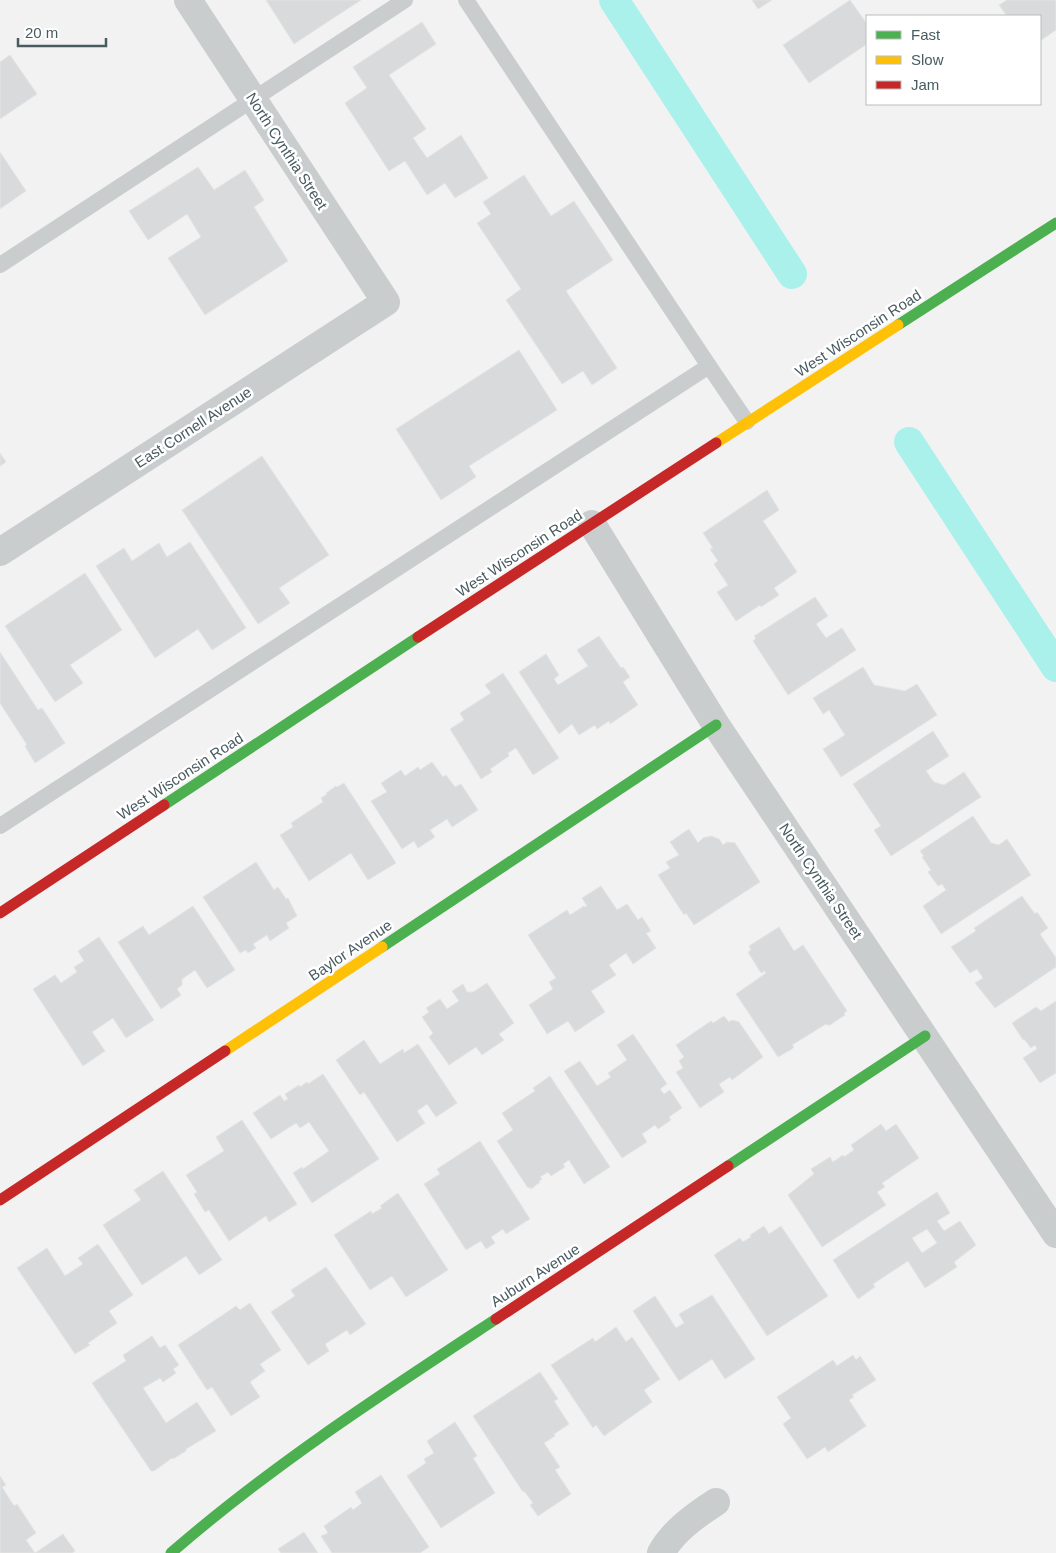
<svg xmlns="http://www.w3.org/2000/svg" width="1056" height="1553" viewBox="0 0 1056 1553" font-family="Helvetica,sans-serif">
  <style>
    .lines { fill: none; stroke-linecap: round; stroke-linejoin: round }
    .canal { stroke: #aaf1ec; stroke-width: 30 }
    .building { fill: #d9dadb; stroke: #e4e4e5; fill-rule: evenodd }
    .lane { stroke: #c9cdce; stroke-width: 16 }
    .street { stroke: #c9cdce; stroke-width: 28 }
    .fast { stroke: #4caf50; stroke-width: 11 }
    .slow { stroke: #ffc107; stroke-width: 11 }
    .jam { stroke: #c62828; stroke-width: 11 }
    .labels { text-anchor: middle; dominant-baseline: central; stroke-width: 5; stroke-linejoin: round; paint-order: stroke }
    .street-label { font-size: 15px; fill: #485b60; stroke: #fff }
  </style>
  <rect width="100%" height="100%" fill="#f3f2f2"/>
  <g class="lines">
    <g class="canal">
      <path d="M 614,0 L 792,274"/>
      <path d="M 909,442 L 1056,667"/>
    </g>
  </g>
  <g class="building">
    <path d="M 266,0 L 361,0 L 294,44 Z"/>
    <path d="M 752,0 L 772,0 L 758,9 Z"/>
    <path d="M 850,0 L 867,24 L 867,44 L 809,83 L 783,45 Z"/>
    <path d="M 1007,0 L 1056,0 L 1056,30 L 1040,41 L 1040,16 L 1007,16 L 999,5 Z"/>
    <path d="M 422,22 L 436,44 L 389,75 L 426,129 L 413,138 L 427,158 L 461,135 L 488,178 L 455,198 L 445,183 L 427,195 L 405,161 L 389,171 L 345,103 L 367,88 L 353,67 Z"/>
    <path d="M 10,55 L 37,94 L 0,119 L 0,62 Z"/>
    <path d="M 0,152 L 26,191 L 0,209 Z"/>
    <path d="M 198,167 L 214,190 L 245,170 L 264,200 L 254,207 L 288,261 L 205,315 L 168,258 L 201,237 L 187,214 L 148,240 L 129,211 Z"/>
    <path d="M 524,175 L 551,216 L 574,201 L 613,260 L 566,291 L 617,368 L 592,385 L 583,371 L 562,384 L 506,300 L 521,289 L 477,223 L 491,214 L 483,202 Z"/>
    <path d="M 519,350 L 557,410 L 469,466 L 476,477 L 441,500 L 396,429 Z"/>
    <path d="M 0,453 L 6,462 L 0,466 Z"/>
    <path d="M 262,456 L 329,555 L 279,588 L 290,603 L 258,624 L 182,510 Z"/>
    <path d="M 767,490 L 779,510 L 763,521 L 797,572 L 774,588 L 779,595 L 761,607 L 760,605 L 736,621 L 717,592 L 728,585 L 714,564 L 718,561 L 710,549 L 713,548 L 703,533 Z"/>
    <path d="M 190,542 L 246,628 L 212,650 L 198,629 L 155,658 L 96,566 L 124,548 L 132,561 L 159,543 L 167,557 Z"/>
    <path d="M 85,573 L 122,630 L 70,665 L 83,683 L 55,702 L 5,626 Z"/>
    <path d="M 815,597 L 828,616 L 816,624 L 826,638 L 842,628 L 856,650 L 788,695 L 753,641 L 756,638 L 754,636 Z"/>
    <path d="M 599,636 L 621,668 L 623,667 L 630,677 L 623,682 L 638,705 L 610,724 L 609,721 L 597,729 L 595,725 L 579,735 L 572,724 L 559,734 L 519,672 L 546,654 L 559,675 L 554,679 L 558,685 L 588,666 L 577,650 Z"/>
    <path d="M 0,652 L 38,710 L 42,708 L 65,743 L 35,763 L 25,746 L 27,745 L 0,703 Z"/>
    <path d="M 863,667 L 874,685 L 905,691 L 917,684 L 937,715 L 841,777 L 823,749 L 845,735 L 829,710 L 823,714 L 813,698 Z"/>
    <path d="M 503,673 L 559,758 L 533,775 L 516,748 L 508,753 L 509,756 L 490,769 L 492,772 L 481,779 L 450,729 L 464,720 L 460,713 L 491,693 L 485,685 Z"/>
    <path d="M 933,731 L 949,756 L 926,771 L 934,782 L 944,785 L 964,772 L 981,797 L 891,856 L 874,830 L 881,826 L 853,784 Z"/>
    <path d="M 432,762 L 443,777 L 446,775 L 455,787 L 461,784 L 478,810 L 452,827 L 447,819 L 430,830 L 435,837 L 418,848 L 414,841 L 402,849 L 371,801 L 387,792 L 381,783 L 401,770 L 405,776 L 418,767 L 420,770 Z"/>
    <path d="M 344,783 L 396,863 L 368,880 L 351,853 L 309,881 L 280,835 L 293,827 L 291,823 L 323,802 L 321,798 L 327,794 L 326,793 L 336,786 L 337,787 Z"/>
    <path d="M 973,816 L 991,843 L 999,845 L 1007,839 L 1031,875 L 941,934 L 923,906 L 946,890 L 942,884 L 938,886 L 928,872 L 931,870 L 922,857 L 924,856 L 920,851 Z"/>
    <path d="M 689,829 L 698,843 L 703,838 L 711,836 L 719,839 L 723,845 L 727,842 L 735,843 L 760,882 L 694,925 L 686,913 L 684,915 L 658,875 L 670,868 L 666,862 L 679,855 L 670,842 Z"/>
    <path d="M 256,862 L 274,890 L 278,887 L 286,899 L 288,898 L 297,916 L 286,923 L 289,928 L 270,941 L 267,935 L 253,944 L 256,948 L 248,953 L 246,950 L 240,953 L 203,897 Z"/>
    <path d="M 601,886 L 617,910 L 627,904 L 638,920 L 642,917 L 651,931 L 646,933 L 656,948 L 633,964 L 626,953 L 609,965 L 616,975 L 591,991 L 605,1012 L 575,1032 L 568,1021 L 547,1034 L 529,1005 L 553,989 L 549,982 L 556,978 L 528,935 L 567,910 L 570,915 L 584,906 L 585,907 L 587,906 L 582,898 Z"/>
    <path d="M 1022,896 L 1035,914 L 1037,912 L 1048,928 L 1040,934 L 1056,958 L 1056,967 L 995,1008 L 975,983 L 983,978 L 977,969 L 970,973 L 951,947 L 976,931 L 974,928 Z"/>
    <path d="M 193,906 L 235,970 L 207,988 L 195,970 L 182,979 L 182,985 L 177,989 L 181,995 L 161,1009 L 118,942 L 143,926 L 149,935 Z"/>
    <path d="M 779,927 L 794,951 L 803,945 L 847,1011 L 844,1013 L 845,1015 L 830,1025 L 827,1025 L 826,1024 L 792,1045 L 794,1047 L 792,1049 L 778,1057 L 736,994 L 766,973 L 765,971 L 761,973 L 748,952 L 751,950 L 749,946 Z"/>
    <path d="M 99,937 L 154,1020 L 126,1038 L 113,1018 L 92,1032 L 105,1051 L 83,1066 L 33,989 L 55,975 L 61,983 L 77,972 L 74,967 L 84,961 L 78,951 Z"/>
    <path d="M 487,983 L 514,1023 L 499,1034 L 504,1040 L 482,1055 L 476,1047 L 449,1065 L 429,1037 L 433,1033 L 422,1017 L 429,1012 L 426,1008 L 440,999 L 447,1009 L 459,1001 L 452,991 L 463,984 L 467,992 L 473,992 Z"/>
    <path d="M 1056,1001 L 1056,1073 L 1040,1083 L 1023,1058 L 1037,1049 L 1035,1045 L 1031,1048 L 1024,1039 L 1023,1040 L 1012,1023 L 1036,1007 L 1041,1011 Z"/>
    <path d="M 724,1016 L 729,1022 L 732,1020 L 739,1022 L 763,1057 L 732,1080 L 730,1077 L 719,1084 L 724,1092 L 700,1108 L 676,1072 L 683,1068 L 679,1061 L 684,1057 L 676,1045 L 711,1021 L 713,1023 Z"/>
    <path d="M 633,1034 L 667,1084 L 660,1089 L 664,1094 L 670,1090 L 682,1108 L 669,1117 L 671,1120 L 658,1129 L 655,1125 L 642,1134 L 647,1142 L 622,1158 L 564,1071 L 580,1061 L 597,1086 L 611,1077 L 608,1073 L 627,1060 L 617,1045 Z"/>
    <path d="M 364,1040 L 380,1064 L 403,1049 L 404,1053 L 418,1044 L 457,1103 L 436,1117 L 427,1104 L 417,1111 L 425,1123 L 397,1142 L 364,1092 L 360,1095 L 336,1060 Z"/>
    <path d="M 323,1074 L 379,1159 L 312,1203 L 293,1173 L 302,1167 L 303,1169 L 329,1151 L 309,1122 L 300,1128 L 296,1123 L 271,1139 L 253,1113 L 280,1095 L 284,1101 L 288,1099 L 285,1094 L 299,1085 L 300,1087 L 307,1082 L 308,1084 Z"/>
    <path d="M 550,1076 L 610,1167 L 584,1184 L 569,1160 L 563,1164 L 565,1167 L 551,1176 L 548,1172 L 540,1177 L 542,1179 L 539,1181 L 540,1182 L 531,1189 L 530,1187 L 528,1188 L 497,1141 L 513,1130 L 502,1113 L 535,1091 L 533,1088 Z"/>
    <path d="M 242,1120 L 297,1204 L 269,1222 L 266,1216 L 229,1241 L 209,1210 L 205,1212 L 194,1194 L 197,1192 L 186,1175 L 224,1151 L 216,1137 Z"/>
    <path d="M 881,1124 L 886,1131 L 896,1124 L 919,1158 L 882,1183 L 885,1187 L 877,1192 L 886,1205 L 822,1247 L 788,1195 L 814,1174 L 811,1169 L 830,1157 L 833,1162 L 843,1155 L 844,1157 L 854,1150 L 851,1145 Z"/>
    <path d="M 480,1141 L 530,1219 L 506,1234 L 503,1229 L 491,1237 L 495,1243 L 486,1249 L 481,1241 L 466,1250 L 424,1184 L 440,1174 L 437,1169 Z"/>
    <path d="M 163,1171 L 222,1260 L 199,1275 L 186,1256 L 142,1285 L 103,1225 L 141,1200 L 134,1190 Z"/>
    <path d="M 937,1192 L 950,1213 L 937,1221 L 944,1231 L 960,1221 L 976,1245 L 954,1262 L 957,1267 L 925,1288 L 908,1261 L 873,1284 L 875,1287 L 858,1299 L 833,1260 ZM 927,1229 L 937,1243 L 922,1253 L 912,1238 Z"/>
    <path d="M 398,1193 L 448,1270 L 406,1297 L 392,1276 L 370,1290 L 334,1235 L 371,1211 L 372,1214 L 382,1208 L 380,1206 Z"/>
    <path d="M 764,1226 L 769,1234 L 781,1226 L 828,1296 L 767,1336 L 714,1255 L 740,1238 L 743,1242 L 751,1237 L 750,1235 Z"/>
    <path d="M 98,1244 L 133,1295 L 109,1311 L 117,1323 L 88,1343 L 90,1345 L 75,1354 L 17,1268 L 47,1248 L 65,1276 L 83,1264 L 78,1258 Z"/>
    <path d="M 326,1267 L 366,1324 L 350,1335 L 347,1330 L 325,1344 L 329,1351 L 308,1365 L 271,1312 L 295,1296 L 291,1290 Z"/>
    <path d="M 712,1295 L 755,1359 L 725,1379 L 712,1359 L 679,1381 L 633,1311 L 655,1296 L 676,1328 L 684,1323 L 679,1314 Z"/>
    <path d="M 250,1303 L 281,1350 L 260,1364 L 265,1371 L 250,1382 L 260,1397 L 231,1416 L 212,1387 L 207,1390 L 178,1345 L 236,1306 L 240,1310 Z"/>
    <path d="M 616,1327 L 626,1342 L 632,1337 L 660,1379 L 644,1390 L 652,1402 L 604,1436 L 596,1425 L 593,1428 L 551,1365 L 593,1338 L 595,1342 Z"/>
    <path d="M 152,1336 L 160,1348 L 165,1345 L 179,1365 L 173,1369 L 176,1373 L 163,1382 L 160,1378 L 143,1388 L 166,1423 L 197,1402 L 216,1431 L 186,1449 L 186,1451 L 173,1459 L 172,1458 L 154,1471 L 151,1471 L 92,1383 L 126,1361 L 123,1355 Z"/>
    <path d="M 853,1355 L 856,1360 L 860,1356 L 876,1380 L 852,1395 L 854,1397 L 849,1400 L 866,1426 L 828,1452 L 825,1447 L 807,1459 L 783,1424 L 791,1418 L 777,1397 L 833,1360 L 837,1366 Z"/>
    <path d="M 540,1372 L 558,1399 L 554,1401 L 569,1424 L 554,1434 L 555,1436 L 544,1443 L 560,1467 L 555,1470 L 571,1494 L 538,1516 L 530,1505 L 533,1503 L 524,1491 L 523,1492 L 473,1416 Z"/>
    <path d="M 455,1422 L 477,1456 L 473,1458 L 495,1493 L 441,1528 L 407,1476 L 426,1463 L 424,1459 L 434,1453 L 427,1441 Z"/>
    <path d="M 381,1475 L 429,1547 L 420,1553 L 332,1553 L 321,1536 L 328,1533 L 324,1526 L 351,1507 L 353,1510 L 362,1503 L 355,1492 Z"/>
    <path d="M 0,1476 L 6,1485 L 2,1487 L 14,1506 L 17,1504 L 36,1533 L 26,1540 L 35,1553 L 63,1534 L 75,1551 L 72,1553 L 0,1553 Z"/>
    <path d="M 304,1532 L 318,1553 L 281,1553 L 278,1549 Z"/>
  </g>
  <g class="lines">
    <g class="lane">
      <path d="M 0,265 L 405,0"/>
      <path d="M 709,366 L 747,422"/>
      <path d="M 0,826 L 709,366 L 466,0"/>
    </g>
    <g class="street">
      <path d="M 592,524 L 716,725 L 1056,1234"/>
      <path d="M 0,552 L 386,302 L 188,0"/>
      <path d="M 661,1553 C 673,1531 696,1515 716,1502"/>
    </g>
    <g class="fast">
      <path d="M 898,325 L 1056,223"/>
      <path d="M 164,805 L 418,637"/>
      <path d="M 382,947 L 716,725"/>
      <path d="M 728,1166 L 925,1036"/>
      <path d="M 171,1553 C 272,1465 385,1392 496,1319"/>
    </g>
    <g class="slow">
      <path d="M 716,443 L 898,325"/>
      <path d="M 225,1051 L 382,947"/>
    </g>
    <g class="jam">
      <path d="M 418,637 L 716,443"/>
      <path d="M 0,913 L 164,805"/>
      <path d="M 0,1200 L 225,1051"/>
      <path d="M 496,1319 L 728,1166"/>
    </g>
  </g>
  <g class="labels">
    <g class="street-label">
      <text transform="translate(287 151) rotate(57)">North Cynthia Street</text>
      <text transform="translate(858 333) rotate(-33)">West Wisconsin Road</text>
      <text transform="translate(193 427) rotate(-33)">East Cornell Avenue</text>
      <text transform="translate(519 553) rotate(-33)">West Wisconsin Road</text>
      <text transform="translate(180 776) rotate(-33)">West Wisconsin Road</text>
      <text transform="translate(821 881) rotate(56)">North Cynthia Street</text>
      <text transform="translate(350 950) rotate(-34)">Baylor Avenue</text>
      <text transform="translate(535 1275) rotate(-33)">Auburn Avenue</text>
    </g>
  </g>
  <rect x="866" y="15" width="175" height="90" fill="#ffffff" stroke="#b6bdbf"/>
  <rect x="876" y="31" width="25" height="8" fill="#4caf50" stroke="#b6bdbf"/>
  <text x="911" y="40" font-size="15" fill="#485b60">Fast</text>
  <rect x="876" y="56" width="25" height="8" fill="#ffc107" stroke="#b6bdbf"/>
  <text x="911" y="65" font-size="15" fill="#485b60">Slow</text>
  <rect x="876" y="81" width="25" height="8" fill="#c62828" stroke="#b6bdbf"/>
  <text x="911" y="90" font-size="15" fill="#485b60">Jam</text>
  <path d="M18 38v8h88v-8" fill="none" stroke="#485b60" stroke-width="2.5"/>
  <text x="25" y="38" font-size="15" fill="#485b60" stroke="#ffffff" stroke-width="4" paint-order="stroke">20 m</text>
</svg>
